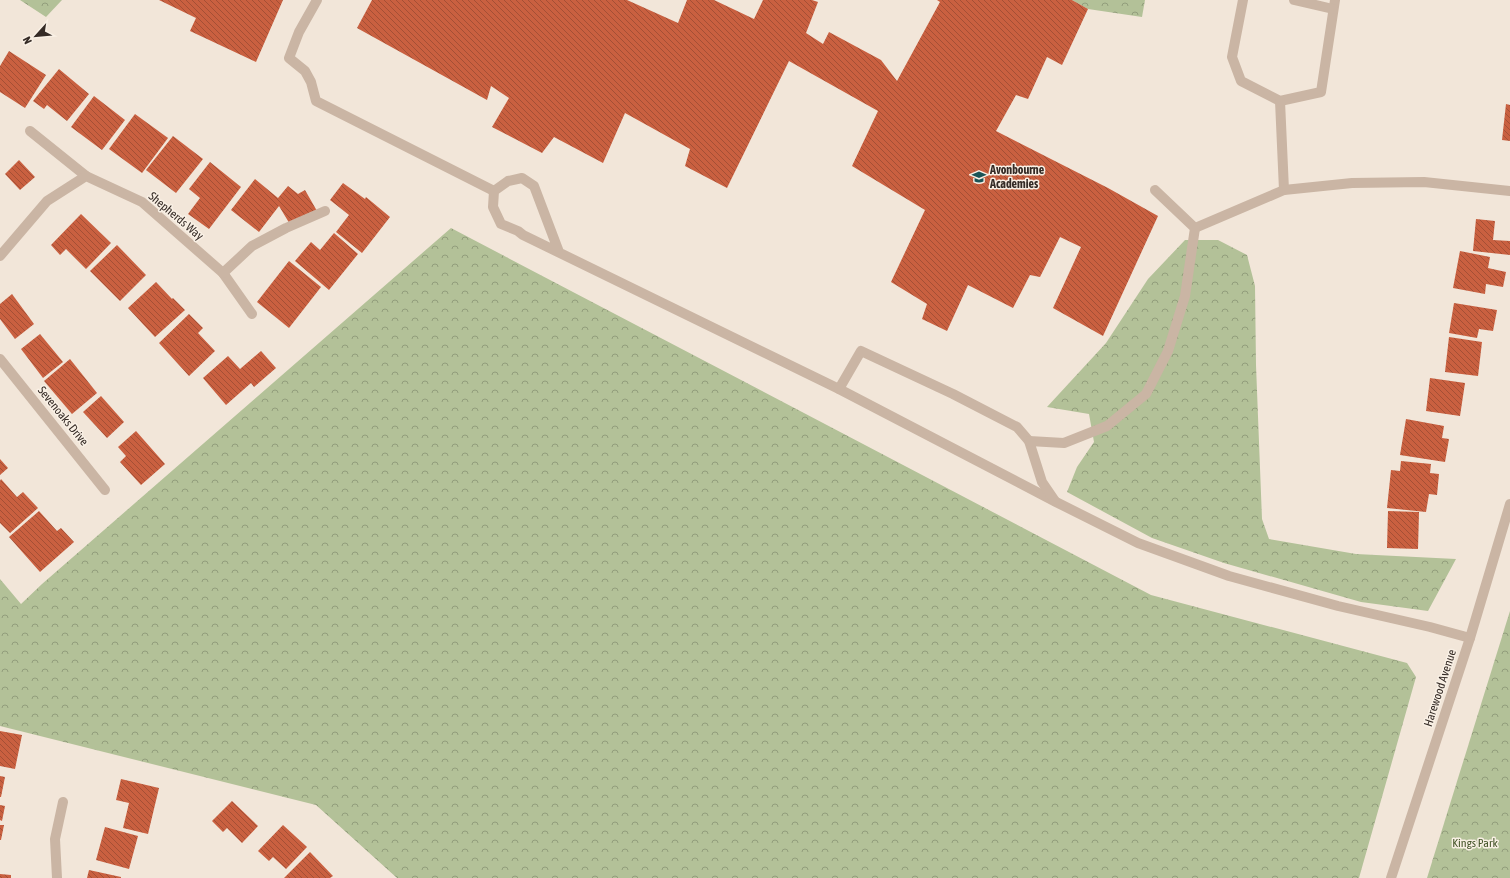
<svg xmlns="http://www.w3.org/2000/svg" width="1510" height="878" viewBox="0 0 1510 878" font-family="'Asap Condensed',sans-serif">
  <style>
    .forest { fill: url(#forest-crowns) }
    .building { fill: url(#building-back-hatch) }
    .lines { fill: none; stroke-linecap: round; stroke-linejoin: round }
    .minor { stroke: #cab5a4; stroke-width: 10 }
    .labels { text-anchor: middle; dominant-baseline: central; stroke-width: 3; stroke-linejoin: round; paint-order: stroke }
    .poi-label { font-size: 12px; font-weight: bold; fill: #352b26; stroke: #f9f0e5; text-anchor: start }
    .street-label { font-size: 12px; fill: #352b26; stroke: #f9f0e5 }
    .park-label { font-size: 12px; fill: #445429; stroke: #f9f0e5 }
  </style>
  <defs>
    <pattern id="forest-crowns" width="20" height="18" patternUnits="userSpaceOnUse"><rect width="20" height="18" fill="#b3c198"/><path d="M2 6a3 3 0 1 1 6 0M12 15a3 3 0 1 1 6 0" fill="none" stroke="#929d7c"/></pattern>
    <pattern id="building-back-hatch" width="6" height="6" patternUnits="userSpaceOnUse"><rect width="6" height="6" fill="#c96040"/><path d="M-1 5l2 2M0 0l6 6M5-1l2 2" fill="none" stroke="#a44f35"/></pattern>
  </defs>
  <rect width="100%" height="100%" fill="#f2e6d9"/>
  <g class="forest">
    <path d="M 20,0 L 62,0 L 46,17 Z"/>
    <path d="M 1072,0 L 1145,0 L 1142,17 L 1088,9 Z"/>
    <path d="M 451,228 L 1151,595 L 1407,663 L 1416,677 L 1359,878 L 397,878 L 316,805 L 0,726 L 0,579 L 21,604 L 42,584 Z"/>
    <path d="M 1185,240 L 1218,240 L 1247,255 L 1255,286 L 1256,365 L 1262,519 L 1269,539 L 1356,554 L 1456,559 L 1428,611 L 1361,602 L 1224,563 L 1152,538 L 1067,492 L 1077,467 L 1094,442 L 1089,414 L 1047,407 L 1106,343 L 1148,279 Z"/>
    <path d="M 1510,611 L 1510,878 L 1427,878 Z"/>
  </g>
  <g class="building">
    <path d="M 159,0 L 283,0 L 256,62 L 190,31 L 196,18 Z"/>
    <path d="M 372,0 L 627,0 L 678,23 L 687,0 L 714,0 L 754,19 L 763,0 L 812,0 L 818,2 L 806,33 L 823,44 L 829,32 L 881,60 L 897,81 L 940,2 L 937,0 L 1072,0 L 1088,9 L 1062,65 L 1047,57 L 1028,99 L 1016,95 L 996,131 L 1108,188 L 1158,216 L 1103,336 L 1053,308 L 1081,247 L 1060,237 L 1040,277 L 1030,275 L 1013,308 L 968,285 L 947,331 L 922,319 L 927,304 L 891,282 L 925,210 L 852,166 L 878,111 L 789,61 L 727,188 L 685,166 L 690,149 L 625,113 L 603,163 L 554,137 L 542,153 L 492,127 L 509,98 L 491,86 L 487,100 L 357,28 Z"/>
    <path d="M 9,51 L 46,75 L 25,108 L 0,92 L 0,66 Z"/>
    <path d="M 59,69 L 89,94 L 67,121 L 47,105 L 44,109 L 33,101 Z"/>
    <path d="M 94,96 L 125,120 L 102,150 L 71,127 Z"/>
    <path d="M 1506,104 L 1510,105 L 1510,141 L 1502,140 Z"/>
    <path d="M 135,114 L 168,138 L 142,173 L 109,149 Z"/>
    <path d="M 173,136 L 203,159 L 176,193 L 146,170 Z"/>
    <path d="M 19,160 L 35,177 L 20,190 L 5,174 Z"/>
    <path d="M 210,162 L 241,187 L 209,229 L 188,214 L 200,198 L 189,189 Z"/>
    <path d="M 255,179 L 278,198 L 288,186 L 298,194 L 305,190 L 317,211 L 291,226 L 279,206 L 259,232 L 231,210 Z"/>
    <path d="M 343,183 L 365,199 L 366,197 L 390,217 L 362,253 L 336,232 L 349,215 L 330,200 Z"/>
    <path d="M 81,214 L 111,243 L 86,269 L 66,249 L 60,255 L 51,245 Z"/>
    <path d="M 1476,219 L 1495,221 L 1493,240 L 1510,241 L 1510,255 L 1473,251 Z"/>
    <path d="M 334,233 L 358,254 L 329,290 L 295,261 L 311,242 L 320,250 Z"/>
    <path d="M 117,245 L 146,275 L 120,301 L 90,271 Z"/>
    <path d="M 1460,251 L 1490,257 L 1488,268 L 1506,272 L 1503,287 L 1486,284 L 1485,294 L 1453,288 Z"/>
    <path d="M 289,261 L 321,287 L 289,328 L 257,302 Z"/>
    <path d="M 156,282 L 172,299 L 173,298 L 185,310 L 155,337 L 128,308 Z"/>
    <path d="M 12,294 L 34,324 L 15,339 L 0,319 L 0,304 Z"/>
    <path d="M 1454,303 L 1497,310 L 1493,331 L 1479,329 L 1477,338 L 1449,333 Z"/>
    <path d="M 189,314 L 203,328 L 198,333 L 215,351 L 189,376 L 159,343 Z"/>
    <path d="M 40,334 L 63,362 L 43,378 L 21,349 Z"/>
    <path d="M 1449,337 L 1482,342 L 1478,376 L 1445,372 Z"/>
    <path d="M 261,351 L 276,368 L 254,387 L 251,383 L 226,405 L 203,378 L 228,356 L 240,369 Z"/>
    <path d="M 70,359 L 97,393 L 72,414 L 44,381 Z"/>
    <path d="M 1430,378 L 1465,383 L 1460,416 L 1426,411 Z"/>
    <path d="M 101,396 L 124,422 L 107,438 L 83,412 Z"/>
    <path d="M 1406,419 L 1444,426 L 1442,438 L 1449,439 L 1445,462 L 1400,455 Z"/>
    <path d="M 136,431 L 165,464 L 141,485 L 120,462 L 126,456 L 118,447 Z"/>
    <path d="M 0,459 L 8,468 L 0,475 Z"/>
    <path d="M 1401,461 L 1431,464 L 1430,473 L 1439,474 L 1437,495 L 1429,494 L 1426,512 L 1387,508 L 1391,470 L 1400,471 Z"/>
    <path d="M 1,479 L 17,497 L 23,492 L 38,508 L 10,533 L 0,523 L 0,481 Z"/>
    <path d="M 39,511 L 57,531 L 61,528 L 74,542 L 40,572 L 9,537 Z"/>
    <path d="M 1388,511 L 1419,512 L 1418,549 L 1387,548 Z"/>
    <path d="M 0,731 L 22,735 L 15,769 L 0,766 Z"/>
    <path d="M 0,776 L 5,777 L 1,797 L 0,797 Z"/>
    <path d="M 121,779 L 159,788 L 148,834 L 123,828 L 129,803 L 116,800 Z"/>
    <path d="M 232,801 L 258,826 L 242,843 L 227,828 L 223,832 L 212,821 Z"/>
    <path d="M 0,805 L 5,806 L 2,821 L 0,820 Z"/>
    <path d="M 0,825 L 4,825 L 1,840 L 0,840 Z"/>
    <path d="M 283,825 L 307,847 L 286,869 L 273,857 L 269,861 L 258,851 Z"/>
    <path d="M 105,827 L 138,836 L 129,869 L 96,860 Z"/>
    <path d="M 310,852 L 333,876 L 330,878 L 284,878 Z"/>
    <path d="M 89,870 L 121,877 L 121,878 L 87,878 Z"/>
    <path d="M 0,874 L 11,875 L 11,878 L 0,878 Z"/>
  </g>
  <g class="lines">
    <g class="minor">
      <path d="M 317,0 L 299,32 L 289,58 L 305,71 L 311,82 L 316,101 L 494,191"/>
      <path d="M 1243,0 L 1232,57 L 1241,81 L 1280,101 L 1321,92 L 1335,0"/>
      <path d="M 1294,0 L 1333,9"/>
      <path d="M 1280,101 L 1284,190"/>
      <path d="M 30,131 L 86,176"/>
      <path d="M 1195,228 L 1284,190 L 1352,183 L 1424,182 L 1510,191"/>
      <path d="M 559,252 L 534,186 L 522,178 L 508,181 L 494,191 L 493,207 L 501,224 L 518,231 L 523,235 L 839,389 L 1056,502 L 1138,543 L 1229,576 L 1338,606 L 1430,627 L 1470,638"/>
      <path d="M 0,256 L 47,201 L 86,176 L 142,202 L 223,273 L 252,314"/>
      <path d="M 223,273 L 252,246 L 286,228 L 325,211"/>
      <path d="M 0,359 L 105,490"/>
      <path d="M 839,389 L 861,351 L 953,394 L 1017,427 L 1029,441 L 1042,482 L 1055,501"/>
      <path d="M 1029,441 L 1064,443 L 1107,426 L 1146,394 L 1168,351 L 1185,296 L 1195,228 L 1155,190"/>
      <path d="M 57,878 L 55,839 L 63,802"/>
      <path d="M 1391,878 L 1470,638 L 1510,504"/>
    </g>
  </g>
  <defs>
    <symbol id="school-bare" viewBox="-9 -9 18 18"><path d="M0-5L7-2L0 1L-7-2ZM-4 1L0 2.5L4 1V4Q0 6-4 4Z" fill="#1b5457" stroke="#f9f0e5" stroke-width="2.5" paint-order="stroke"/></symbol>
  </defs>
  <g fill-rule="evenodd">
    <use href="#school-bare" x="969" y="167" width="20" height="20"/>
  </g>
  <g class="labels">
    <g class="poi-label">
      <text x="990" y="170">Avonbourne<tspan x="990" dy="14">Academies</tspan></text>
    </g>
    <g class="street-label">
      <text transform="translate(176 216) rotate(40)">Shepherds Way</text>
      <text transform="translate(63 416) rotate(51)">Sevenoaks Drive</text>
      <text transform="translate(1440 688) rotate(-72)">Harewood Avenue</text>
    </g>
    <g class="park-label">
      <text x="1475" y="843">Kings Park</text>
    </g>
  </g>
  <g transform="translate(36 36) rotate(243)" stroke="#f9f0e5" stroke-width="3" paint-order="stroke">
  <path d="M0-3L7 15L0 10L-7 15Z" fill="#352b26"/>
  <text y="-6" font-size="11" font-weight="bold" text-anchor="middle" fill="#352b26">N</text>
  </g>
</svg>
